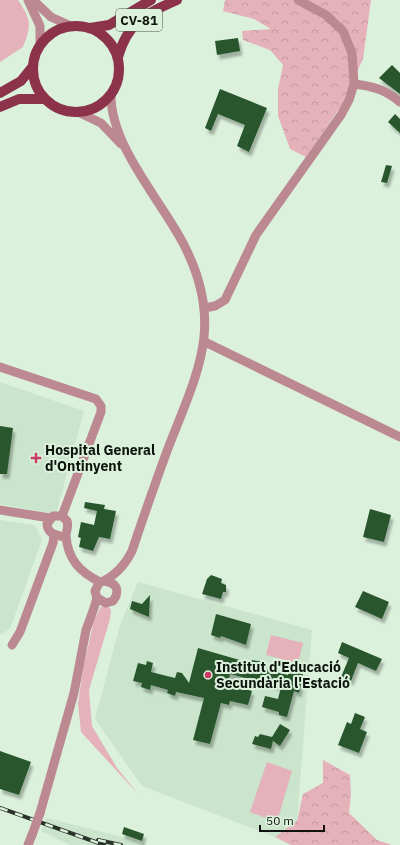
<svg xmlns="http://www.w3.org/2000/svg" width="400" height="845" viewBox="0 0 400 845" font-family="'IBM Plex Sans',sans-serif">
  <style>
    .built { fill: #cae5cb }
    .forest { fill: url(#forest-crowns) }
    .garden { fill: #e5b2bb }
    .building { fill: #29572f; filter: url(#shadow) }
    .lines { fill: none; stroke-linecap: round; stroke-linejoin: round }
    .minor { stroke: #bc8892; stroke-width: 9 }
    .major { stroke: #8c334b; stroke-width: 10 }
    .rail-casing { stroke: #2b342b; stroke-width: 4 }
    .rail { stroke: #dbf1dc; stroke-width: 2.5; stroke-dasharray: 8; stroke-linecap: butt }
    .minor-bridge { stroke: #bc8892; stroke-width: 9 }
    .poi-dot { fill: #c93b65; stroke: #dbf1dc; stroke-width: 1.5 }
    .labels { text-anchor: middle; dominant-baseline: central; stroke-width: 4; stroke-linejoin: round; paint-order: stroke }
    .shield { fill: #dbf1dc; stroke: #4b564b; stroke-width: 1 }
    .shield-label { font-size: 13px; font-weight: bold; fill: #0d140d }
    .poi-label { font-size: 14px; font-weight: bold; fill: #0d140d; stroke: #dbf1dc; text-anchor: start }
  </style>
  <defs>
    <pattern id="forest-crowns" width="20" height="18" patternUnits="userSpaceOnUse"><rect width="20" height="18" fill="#e5b2bb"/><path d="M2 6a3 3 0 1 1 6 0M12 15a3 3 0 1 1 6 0" fill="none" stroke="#c398a0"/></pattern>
    <filter id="shadow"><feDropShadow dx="2.5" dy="4.5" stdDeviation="1" flood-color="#0004"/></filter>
  </defs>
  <rect width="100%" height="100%" fill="#dbf1dc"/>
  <g class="built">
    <path d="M 0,382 L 84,411 L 56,514 L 0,504 Z"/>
    <path d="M 0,520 L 35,525 L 42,540 L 10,629 L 0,635 Z"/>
    <path d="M 138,582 L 312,630 L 297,821 L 275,837 L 142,786 L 95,719 L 120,625 Z"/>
    <path d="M 47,818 L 127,838 L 147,845 L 70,845 L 41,831 Z"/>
  </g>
  <g class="forest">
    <path d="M 225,0 L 371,0 L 363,59 L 341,106 L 306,157 L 290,149 L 278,116 L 278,89 L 283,65 L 270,50 L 243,40 L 242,31 L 271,29 L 254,19 L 223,11 Z"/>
    <path d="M 323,760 L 350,775 L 351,794 L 349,813 L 377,840 L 392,845 L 291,845 L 275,837 L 297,821 L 303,794 L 323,783 Z"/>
  </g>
  <g class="garden">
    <path d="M 0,0 L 18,0 C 31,20 32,24 23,47 L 0,62 Z"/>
    <path d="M 107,605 L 111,610 L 110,619 L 89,690 L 92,726 L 117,768 L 138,794 L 81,732 L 78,704 L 83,669 L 94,620 L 101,607 Z"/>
    <path d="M 271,635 L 303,643 L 298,663 L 266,655 Z"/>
    <path d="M 267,762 L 292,771 L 277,822 L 250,812 Z"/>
  </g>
  <g class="building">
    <path d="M 238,38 L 240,51 L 217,55 L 215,41 Z"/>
    <path d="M 392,65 L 400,73 L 400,94 L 379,78 Z"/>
    <path d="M 220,89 L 267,108 L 249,152 L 237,146 L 245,125 L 218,114 L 211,131 L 205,128 Z"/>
    <path d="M 395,114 L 400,119 L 400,133 L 388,122 Z"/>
    <path d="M 386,165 L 392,166 L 387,183 L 381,182 Z"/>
    <path d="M 0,426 L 13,428 L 7,474 L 0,474 Z"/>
    <path d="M 85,502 L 105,505 L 104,509 L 116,511 L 110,539 L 99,537 L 93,551 L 79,547 L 81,538 L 78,537 L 81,522 L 94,525 L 97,511 L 84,508 Z"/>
    <path d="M 370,509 L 391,515 L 384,542 L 363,537 Z"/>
    <path d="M 211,575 L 222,579 L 221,583 L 226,585 L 226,592 L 223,592 L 221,599 L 202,594 L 207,579 Z"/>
    <path d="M 363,591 L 389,602 L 382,619 L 355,607 Z"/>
    <path d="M 150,595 L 149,617 L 130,609 L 132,601 L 142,604 Z"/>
    <path d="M 216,614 L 251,624 L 246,645 L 221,636 L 220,638 L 211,635 Z"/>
    <path d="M 342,642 L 382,659 L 376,671 L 358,663 L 351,681 L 341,677 L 349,658 L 338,653 Z"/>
    <path d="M 198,648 L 250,663 L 251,660 L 265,662 L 263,669 L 288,675 L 289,670 L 303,674 L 299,693 L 294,691 L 287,717 L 279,715 L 279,712 L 262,707 L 265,696 L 278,699 L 281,687 L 230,674 L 228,684 L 252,691 L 248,705 L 230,701 L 229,705 L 221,703 L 210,744 L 193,740 L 204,698 L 176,692 L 175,696 L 167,693 L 168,690 L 151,685 L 150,690 L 141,687 L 142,683 L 133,681 L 138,663 L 146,665 L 147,661 L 153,663 L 151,672 L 175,678 L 177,672 L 182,673 L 189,683 Z"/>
    <path d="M 355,713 L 365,717 L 360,729 L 367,732 L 359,753 L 338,745 L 347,722 L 351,724 Z"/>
    <path d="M 280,724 L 290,730 L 280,746 L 273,741 L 271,749 L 252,744 L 255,736 L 258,737 L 260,734 L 272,737 Z"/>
    <path d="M 0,751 L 31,762 L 19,795 L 0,789 Z"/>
    <path d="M 124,827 L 144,834 L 142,841 L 122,834 Z"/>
  </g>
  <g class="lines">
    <g class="minor">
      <path d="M 28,0 L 40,26 L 40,44"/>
      <path d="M 33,0 L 51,17 L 71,26"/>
      <path d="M 354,84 C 373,86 386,90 400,102"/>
      <path d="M 80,113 L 101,123 L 121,144"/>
      <path d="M 204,308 L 215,306 L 225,300 L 256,235 L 341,115 L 349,100 L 354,84 L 352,53 L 343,31 L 326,15 L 298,0"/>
      <path d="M 205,342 L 400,437"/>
      <path d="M 0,367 L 96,399 L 101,406 L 101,412 L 62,516"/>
      <path d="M 0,510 L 50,518"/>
      <path d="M 66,538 C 58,534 48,536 47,524 L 53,516 L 62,516 L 67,521 C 69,526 66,531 66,536 C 68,560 80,572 100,582"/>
      <path d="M 97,598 L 106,603 L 113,601 L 116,596 C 119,587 114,583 105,581"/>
      <path d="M 12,645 L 20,632 L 53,543 L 54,535"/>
      <path d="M 40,813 L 74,693 L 86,630 L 94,608 L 97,598 L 95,591 L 99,583 C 114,577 124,567 132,551 C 143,518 155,484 167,451 C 197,373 226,325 183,243 C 160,199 110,145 111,94"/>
      <path d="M 28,845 L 32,835"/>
    </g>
    <g class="major">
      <circle cx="76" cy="69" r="43"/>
      <path d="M 90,28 L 109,25 L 151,0"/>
      <path d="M 118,57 C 128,22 145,14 177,0"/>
      <path d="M 0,93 L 21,81 L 33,66"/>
      <path d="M 0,107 L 19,99 L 44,99"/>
    </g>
    <defs>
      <g id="rail">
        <path d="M 0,808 L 104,845"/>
        <path d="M 98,840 L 121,845"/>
      </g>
    </defs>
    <use href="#rail" class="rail-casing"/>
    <use href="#rail" class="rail"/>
    <path class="minor-bridge" d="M 32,835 L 40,813"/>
  </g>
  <g class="poi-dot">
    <path d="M34 452h4v4h4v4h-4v4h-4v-4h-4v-4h4z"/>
    <circle cx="208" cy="675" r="4"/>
  </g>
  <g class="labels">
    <rect class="shield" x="116" y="9" width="46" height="22" rx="3"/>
    <g class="shield-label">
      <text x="139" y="20">CV-81</text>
    </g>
    <g class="poi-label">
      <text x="45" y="450">Hospital General<tspan x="45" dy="16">d'Ontinyent</tspan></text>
      <text x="216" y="667">Institut d'Educació<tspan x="216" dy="16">Secundària l'Estació</tspan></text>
    </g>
  </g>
  <path d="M260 825v6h64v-6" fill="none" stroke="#0d140d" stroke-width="2"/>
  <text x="266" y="825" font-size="12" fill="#0d140d" stroke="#dbf1dc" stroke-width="3" paint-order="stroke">50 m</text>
</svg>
